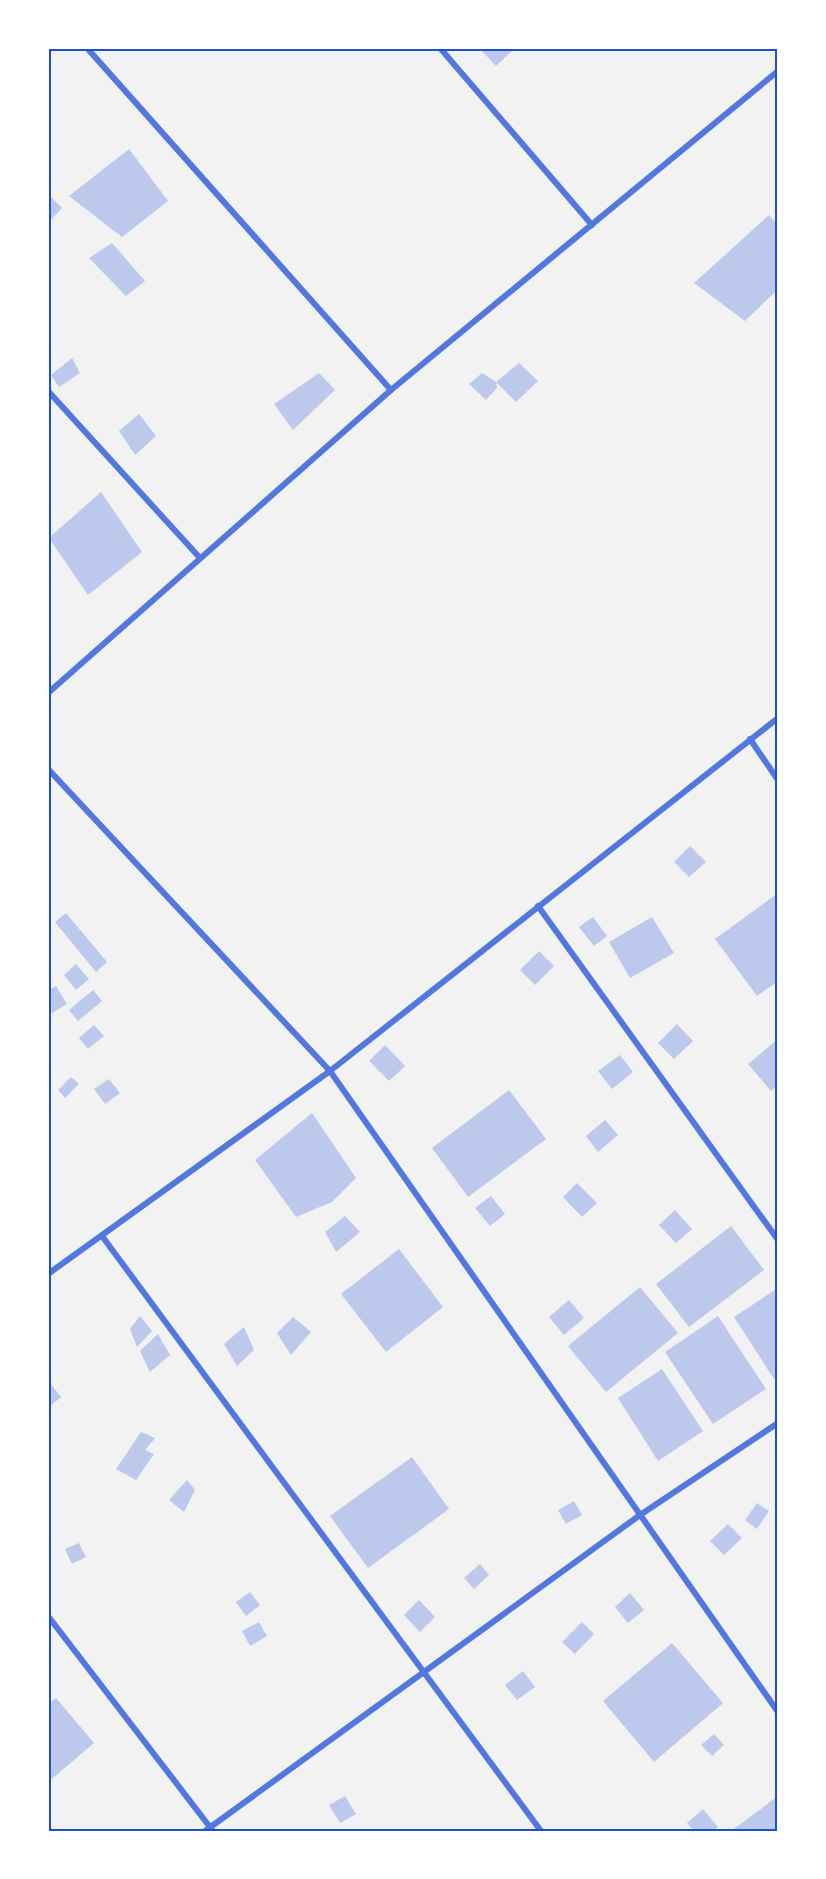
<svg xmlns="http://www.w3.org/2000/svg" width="826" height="1879" viewBox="0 0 826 1879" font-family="Commissioner,sans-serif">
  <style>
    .building { fill: #bdc9ec }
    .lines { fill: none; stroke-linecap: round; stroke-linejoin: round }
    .minor { stroke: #5277de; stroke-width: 6 }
    .neatline { fill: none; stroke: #1d4ed8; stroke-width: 2 }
  </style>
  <rect width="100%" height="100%" fill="#f2f2f2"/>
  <g class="building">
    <path d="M 483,48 L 511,48 L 513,50 L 496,66 L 481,50 Z"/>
    <path d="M 129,149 L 168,201 L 122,237 L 69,196 Z"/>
    <path d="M 48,194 L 62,208 L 48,223 Z"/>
    <path d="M 769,215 L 778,225 L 778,289 L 745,321 L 694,283 Z"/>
    <path d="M 112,243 L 145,281 L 126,296 L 89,258 Z"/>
    <path d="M 72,358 L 80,373 L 59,387 L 51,375 Z"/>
    <path d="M 519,363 L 538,381 L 516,402 L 496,382 L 497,388 L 486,400 L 469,384 L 482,373 L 496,382 Z"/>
    <path d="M 319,373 L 335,390 L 293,430 L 274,404 Z"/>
    <path d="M 139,414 L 156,436 L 135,455 L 119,431 Z"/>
    <path d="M 101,492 L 142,552 L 88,595 L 49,538 Z"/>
    <path d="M 690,846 L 706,862 L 689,877 L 674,862 Z"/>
    <path d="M 778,893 L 778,981 L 757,996 L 715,939 Z"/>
    <path d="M 66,913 L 107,962 L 96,972 L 55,922 Z"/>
    <path d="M 593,917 L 607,936 L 594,946 L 579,927 Z"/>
    <path d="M 652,917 L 674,953 L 630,978 L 609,942 Z"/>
    <path d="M 539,951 L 554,966 L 535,985 L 520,970 Z"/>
    <path d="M 76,964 L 89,979 L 76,990 L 64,975 Z"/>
    <path d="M 56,986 L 67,1004 L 52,1013 L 48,1008 L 48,991 Z"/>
    <path d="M 93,990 L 102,1001 L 78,1021 L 69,1010 Z"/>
    <path d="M 677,1024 L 693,1041 L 674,1059 L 658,1043 Z"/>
    <path d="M 94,1025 L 104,1036 L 88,1049 L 79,1038 Z"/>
    <path d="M 778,1039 L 778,1085 L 771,1091 L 748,1064 Z"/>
    <path d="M 385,1045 L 405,1066 L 389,1081 L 369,1061 Z"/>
    <path d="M 620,1055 L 633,1072 L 612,1089 L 598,1071 Z"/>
    <path d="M 71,1077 L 79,1084 L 65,1098 L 58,1090 Z"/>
    <path d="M 109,1079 L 120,1093 L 105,1104 L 94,1089 Z"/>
    <path d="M 509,1090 L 546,1139 L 468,1197 L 432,1148 Z"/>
    <path d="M 312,1113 L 356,1178 L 332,1202 L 296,1217 L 255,1160 Z"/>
    <path d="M 605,1120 L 618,1135 L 598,1152 L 586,1136 Z"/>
    <path d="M 577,1183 L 597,1203 L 582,1217 L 563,1197 Z"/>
    <path d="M 491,1196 L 505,1214 L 490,1226 L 475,1208 Z"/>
    <path d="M 675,1210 L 692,1229 L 676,1243 L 659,1225 Z"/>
    <path d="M 345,1216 L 360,1232 L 336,1252 L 325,1232 Z"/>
    <path d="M 731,1226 L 764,1270 L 689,1327 L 656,1284 Z"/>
    <path d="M 399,1249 L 443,1307 L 386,1352 L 341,1294 Z"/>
    <path d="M 640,1287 L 678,1333 L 606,1392 L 568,1346 Z"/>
    <path d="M 778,1288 L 778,1376 L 774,1379 L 734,1317 Z"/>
    <path d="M 569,1300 L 584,1318 L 564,1335 L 549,1317 Z"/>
    <path d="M 140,1316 L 152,1331 L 137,1347 L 130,1329 Z"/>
    <path d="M 718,1316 L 766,1389 L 713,1424 L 665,1352 Z"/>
    <path d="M 293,1317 L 311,1332 L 291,1355 L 277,1333 Z"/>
    <path d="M 244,1327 L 254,1350 L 237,1366 L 224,1344 Z"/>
    <path d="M 158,1334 L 170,1355 L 150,1372 L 140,1351 Z"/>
    <path d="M 662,1369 L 703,1431 L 658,1461 L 618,1398 Z"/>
    <path d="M 50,1383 L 61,1397 L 48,1408 L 48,1384 Z"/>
    <path d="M 141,1432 L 155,1438 L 145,1450 L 154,1454 L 136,1480 L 116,1469 Z"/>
    <path d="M 412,1457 L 449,1509 L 368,1568 L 330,1516 Z"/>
    <path d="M 187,1480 L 195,1490 L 184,1512 L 169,1500 Z"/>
    <path d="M 574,1501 L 582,1515 L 566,1524 L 558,1510 Z"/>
    <path d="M 757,1503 L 769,1511 L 757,1529 L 745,1520 Z"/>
    <path d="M 728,1524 L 742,1538 L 724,1555 L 710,1541 Z"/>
    <path d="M 79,1543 L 86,1557 L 72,1564 L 65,1549 Z"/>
    <path d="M 480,1564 L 489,1575 L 474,1589 L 464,1578 Z"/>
    <path d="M 250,1592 L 260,1605 L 246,1616 L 236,1602 Z"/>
    <path d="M 630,1593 L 644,1610 L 628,1623 L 615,1607 Z"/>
    <path d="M 419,1600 L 435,1617 L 420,1632 L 404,1615 Z"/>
    <path d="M 259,1622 L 267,1636 L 250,1646 L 242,1631 Z"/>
    <path d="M 582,1622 L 594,1634 L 575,1654 L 562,1642 Z"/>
    <path d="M 672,1643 L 723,1703 L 654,1762 L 603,1701 Z"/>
    <path d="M 523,1671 L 535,1687 L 517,1700 L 505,1685 Z"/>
    <path d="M 56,1698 L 94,1743 L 48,1782 L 48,1704 Z"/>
    <path d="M 714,1734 L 724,1745 L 712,1756 L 701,1745 Z"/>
    <path d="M 345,1796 L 356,1814 L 340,1823 L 329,1805 Z"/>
    <path d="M 778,1796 L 778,1831 L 731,1831 Z"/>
    <path d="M 703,1809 L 718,1827 L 713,1831 L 694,1831 L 687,1823 Z"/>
  </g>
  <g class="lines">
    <g class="minor">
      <path d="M 87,48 L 391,390"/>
      <path d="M 440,48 L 592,225"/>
      <path d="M 48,391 L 200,558"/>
      <path d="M 48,693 L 391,390 L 778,71"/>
      <path d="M 750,739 L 778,780"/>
      <path d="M 48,769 L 330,1071 L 778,1712"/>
      <path d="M 538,906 L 778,1240"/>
      <path d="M 102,1236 L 541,1831"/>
      <path d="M 48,1274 L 330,1071 L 778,718"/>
      <path d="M 48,1616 L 213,1831"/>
      <path d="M 205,1831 L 640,1515 L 778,1423"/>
    </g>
  </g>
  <rect width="826" height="1879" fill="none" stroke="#ffffff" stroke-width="99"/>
  <rect x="50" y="50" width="726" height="1780" class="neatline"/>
</svg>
